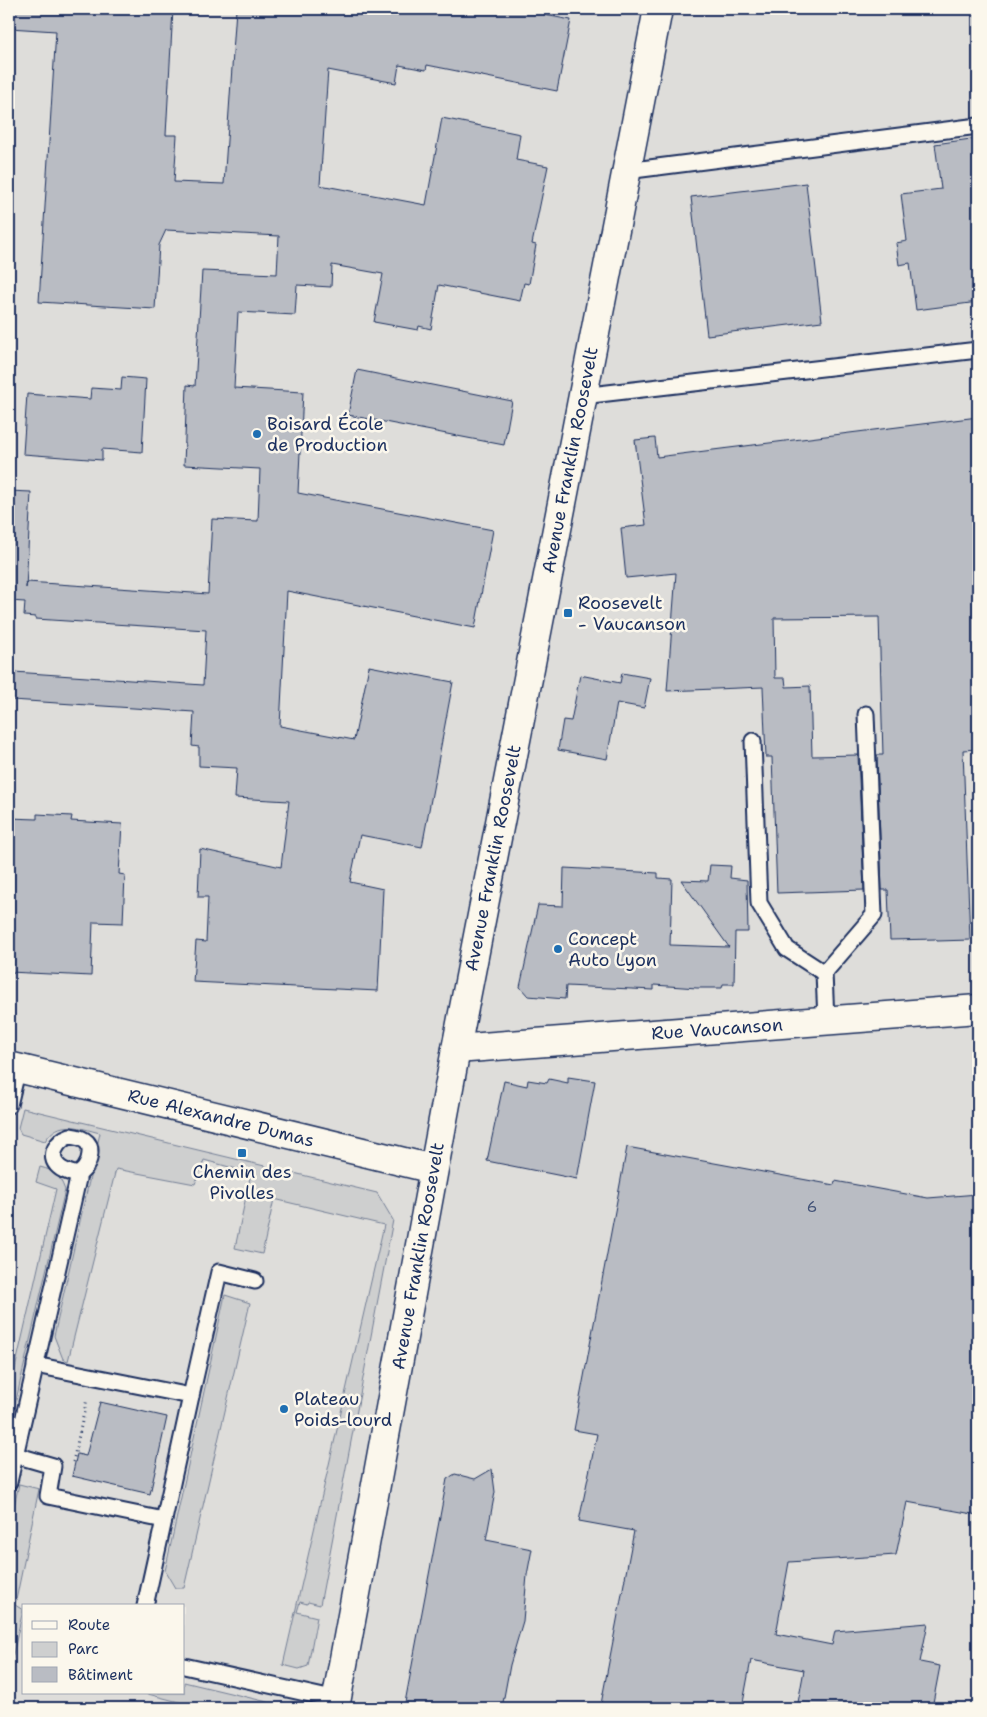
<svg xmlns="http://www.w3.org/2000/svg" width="987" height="1717" viewBox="0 0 987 1717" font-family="'Shantell Sans',sans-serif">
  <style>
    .built { fill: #deddda; fill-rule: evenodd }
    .green { fill: #cecfcf; stroke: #747f96 }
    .building { fill: #b9bcc3; stroke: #1b2f5e }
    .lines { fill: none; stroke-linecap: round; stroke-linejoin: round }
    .lane-casing { stroke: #1b2f5e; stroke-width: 19 }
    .street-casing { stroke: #1b2f5e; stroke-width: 31 }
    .secondary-casing { stroke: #1b2f5e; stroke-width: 31 }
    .path { stroke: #1b2f5e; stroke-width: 3; stroke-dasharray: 1 4; stroke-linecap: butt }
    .lane { stroke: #fbf7ec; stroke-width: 15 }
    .street { stroke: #fbf7ec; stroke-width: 28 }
    .secondary { stroke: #fbf7ec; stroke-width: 28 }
    .poi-dot { fill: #1f6fb2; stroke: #fbf7ec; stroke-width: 2 }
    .labels { text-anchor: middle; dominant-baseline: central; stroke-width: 5; stroke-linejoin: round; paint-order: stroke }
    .number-label { font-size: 15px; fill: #425277 }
    .poi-label { font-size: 18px; fill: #1b2f5e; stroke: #fbf7ec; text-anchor: start }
    .street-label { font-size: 18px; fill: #1b2f5e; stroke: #fbf7ec }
  </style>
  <rect width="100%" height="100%" fill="#eeebe4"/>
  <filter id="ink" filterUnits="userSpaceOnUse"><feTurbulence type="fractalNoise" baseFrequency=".02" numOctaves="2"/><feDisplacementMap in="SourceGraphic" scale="10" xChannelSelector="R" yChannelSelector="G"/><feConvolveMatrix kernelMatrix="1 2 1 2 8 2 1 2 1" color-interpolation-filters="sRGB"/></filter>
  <g filter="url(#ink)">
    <path class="built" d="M 9,9 L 978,9 L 978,1708 L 9,1708 ZM 24,1606 L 184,1606 L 184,1693 L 24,1693 Z"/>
    <g class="green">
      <path d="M 23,1108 L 377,1193 L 393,1220 L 320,1605 L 308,1602 L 307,1604 L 300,1602 L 297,1612 L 317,1617 L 308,1666 L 299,1669 L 283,1665 L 384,1225 L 274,1199 L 262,1254 L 235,1248 L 251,1173 L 204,1160 L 195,1184 L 116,1169 L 68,1361 L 63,1359 L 54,1336 L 100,1133 C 79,1128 59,1118 45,1141 L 21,1134 L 18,1128 Z"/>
      <path d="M 40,1167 C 56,1171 59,1175 65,1190 L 9,1430 L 9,1395 L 56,1189 L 36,1182 Z"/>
      <path d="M 225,1295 L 250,1303 L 184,1588 L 175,1588 L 165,1571 Z"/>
      <path d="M 19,1484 L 39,1489 L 15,1605 L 23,1610 L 9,1672 L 9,1528 Z"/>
      <path d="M 184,1682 L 284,1706 L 297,1708 L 202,1708 L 144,1693 L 184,1693 Z"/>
    </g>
    <g class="building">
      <path d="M 9,9 L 173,9 L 166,135 L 177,135 L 174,182 L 224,184 L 236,9 L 546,9 L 545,15 L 571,20 L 557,91 L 427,65 L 426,70 L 399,65 L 396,83 L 328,70 L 320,185 L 426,205 L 442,118 L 520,134 L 516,160 L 548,166 L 532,244 L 536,245 L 529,284 L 524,283 L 520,301 L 439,285 L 431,329 L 419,326 L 418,330 L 374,322 L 383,274 L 332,265 L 331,287 L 297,285 L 295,315 L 238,312 L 234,388 L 303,392 L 298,493 L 493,530 L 475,628 L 287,591 L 280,726 L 354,740 L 369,666 L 453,682 L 422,847 L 360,835 L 350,882 L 383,889 L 378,991 L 193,982 L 196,941 L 206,942 L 208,897 L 198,897 L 200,849 L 281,867 L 289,801 L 235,798 L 237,768 L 199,766 L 199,747 L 192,746 L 194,712 L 12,700 L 14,672 L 203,685 L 206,630 L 36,619 L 36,617 L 24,616 L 25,602 L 9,601 L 9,491 L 31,492 L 26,588 L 27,582 L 208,594 L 212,519 L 258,521 L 260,469 L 184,465 L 187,385 L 195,386 L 202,271 L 277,274 L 279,236 L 166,230 L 159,245 L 155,309 L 39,302 L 56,31 L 9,28 Z"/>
      <path d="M 978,138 L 978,302 L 916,310 L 910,263 L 899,265 L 896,243 L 907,241 L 901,194 L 941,189 L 935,144 Z"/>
      <path d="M 806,183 L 822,321 L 707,335 L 691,197 Z"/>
      <path d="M 357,370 L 512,401 L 504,445 L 348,415 Z"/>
      <path d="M 122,377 L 146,379 L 142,452 L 102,449 L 102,460 L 23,454 L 27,394 L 90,399 L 91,388 L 121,390 Z"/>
      <path d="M 978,417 L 978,749 L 963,750 L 970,940 L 937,941 L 936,939 L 890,940 L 888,890 L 882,890 L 877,755 L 883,755 L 879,617 L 774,618 L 775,678 L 785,678 L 786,687 L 810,686 L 812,756 L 858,755 L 864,890 L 777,893 L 772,757 L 766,757 L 763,687 L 667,691 L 676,573 L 626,578 L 621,528 L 646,525 L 635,440 L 655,438 L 657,457 Z"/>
      <path d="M 622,673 L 650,678 L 644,708 L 617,703 L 607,759 L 558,750 L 563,720 L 571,721 L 580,675 L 620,683 Z"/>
      <path d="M 37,814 L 72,816 L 71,821 L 122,824 L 119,874 L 125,875 L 123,923 L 93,922 L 91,976 L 9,972 L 9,818 L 37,819 Z"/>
      <path d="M 710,865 L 731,866 L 730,878 L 747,880 L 748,932 L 735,932 L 734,984 L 723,984 L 722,988 L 697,988 L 654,985 L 654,990 L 566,986 L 565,999 L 528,996 L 520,987 L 538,905 L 563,906 L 564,868 L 658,873 L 658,878 L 672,879 L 670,945 L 729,947 L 681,880 L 708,881 Z"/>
      <path d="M 568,1077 L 595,1081 L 577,1179 L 487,1161 L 504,1081 L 527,1086 L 528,1080 L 547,1083 L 549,1079 L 568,1083 Z"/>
      <path d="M 627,1147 L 834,1185 L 835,1181 L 928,1198 L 978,1194 L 978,1515 L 907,1502 L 896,1555 L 789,1562 L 776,1634 L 832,1645 L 835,1631 L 928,1623 L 920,1662 L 940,1666 L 932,1708 L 797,1708 L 804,1670 L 751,1660 L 742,1708 L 616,1708 L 617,1706 L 601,1704 L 634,1531 L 579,1521 L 597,1434 L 574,1430 Z"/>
      <path d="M 100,1402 L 167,1417 L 150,1494 L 72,1476 L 77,1454 L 86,1456 Z"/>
      <path d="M 492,1469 L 495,1492 L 486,1540 L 532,1549 L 527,1575 L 523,1621 L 510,1665 L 502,1708 L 404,1708 L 447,1479 L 455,1474 L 475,1479 Z"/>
    </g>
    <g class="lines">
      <defs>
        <g id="lane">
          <path d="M 626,171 L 978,126"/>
          <path d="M 582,396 L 978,350"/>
          <path d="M 753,741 L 759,903 L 787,949 L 824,973"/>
          <path d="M 826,1020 L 824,973 L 874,915 L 866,714"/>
          <path d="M 9,1105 L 18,1068"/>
          <path d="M 70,1136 C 86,1138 93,1143 89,1159 C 87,1167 84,1171 77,1175 C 71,1173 63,1171 59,1167 C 46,1156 58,1140 70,1136 Z"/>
          <path d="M 191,1396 L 219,1272 L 255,1281"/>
          <path d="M 15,1455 L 53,1466 L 48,1496 L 164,1520 L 191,1396 L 35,1365"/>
          <path d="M 9,1482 L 78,1179 L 77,1175"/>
          <path d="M 145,1606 L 164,1520"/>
          <path d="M 184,1666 L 337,1700"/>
        </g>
        <g id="street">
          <path d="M 456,1049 L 978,1009"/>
          <path d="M 9,1066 L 433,1169"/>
        </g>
        <path id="secondary" d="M 335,1708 L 456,1049 L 658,9"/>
      </defs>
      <use href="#lane" class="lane-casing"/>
      <use href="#street" class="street-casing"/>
      <use href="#secondary" class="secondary-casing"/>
      <path class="path" d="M 73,1462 L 87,1399"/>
      <use href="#lane" class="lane"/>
      <use href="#street" class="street"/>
      <use href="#secondary" class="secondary"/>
    </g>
  </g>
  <g class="poi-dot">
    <circle cx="257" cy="434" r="5"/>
    <rect x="563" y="608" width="10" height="10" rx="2.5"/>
    <circle cx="558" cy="949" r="5"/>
    <rect x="237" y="1148" width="10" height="10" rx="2.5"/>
    <circle cx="284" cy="1409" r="5"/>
  </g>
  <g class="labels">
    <g class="number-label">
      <text x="812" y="1207">6</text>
    </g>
    <g class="poi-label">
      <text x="267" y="424">Boisard École<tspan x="267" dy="21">de Production</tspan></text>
      <text x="578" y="603">Roosevelt<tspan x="578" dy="21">- Vaucanson</tspan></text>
      <text x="568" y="939">Concept<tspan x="568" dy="21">Auto Lyon</tspan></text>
      <text x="242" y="1172" text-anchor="middle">Chemin des<tspan x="242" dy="21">Pivolles</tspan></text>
      <text x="294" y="1399">Plateau<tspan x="294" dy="21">Poids-lourd</tspan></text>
    </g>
    <g class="street-label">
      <text transform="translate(570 460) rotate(-79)">Avenue Franklin Roosevelt</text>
      <text transform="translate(493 858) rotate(-79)">Avenue Franklin Roosevelt</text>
      <text transform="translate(717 1029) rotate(-4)">Rue Vaucanson</text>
      <text transform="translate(221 1118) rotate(14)">Rue Alexandre Dumas</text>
      <text transform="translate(418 1256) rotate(-80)">Avenue Franklin Roosevelt</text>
    </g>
  </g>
  <rect width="987" height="1717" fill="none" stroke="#fbf7ec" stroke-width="30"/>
  <rect x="15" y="15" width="957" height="1687" fill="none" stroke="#1b2f5e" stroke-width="2" filter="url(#ink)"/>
  <rect x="22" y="1604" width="162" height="90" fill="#fbf7ec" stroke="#a1a7b3"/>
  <rect x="32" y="1621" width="25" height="8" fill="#fbf7ec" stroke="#a1a7b3"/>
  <text x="68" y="1630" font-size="15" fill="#1b2f5e">Route</text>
  <rect x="32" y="1642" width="25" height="15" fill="#cecfcf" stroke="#a1a7b3"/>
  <text x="68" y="1654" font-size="15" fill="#1b2f5e">Parc</text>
  <rect x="32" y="1667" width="25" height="15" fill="#b9bcc3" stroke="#a1a7b3"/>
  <text x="68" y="1680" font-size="15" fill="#1b2f5e">Bâtiment</text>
</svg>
